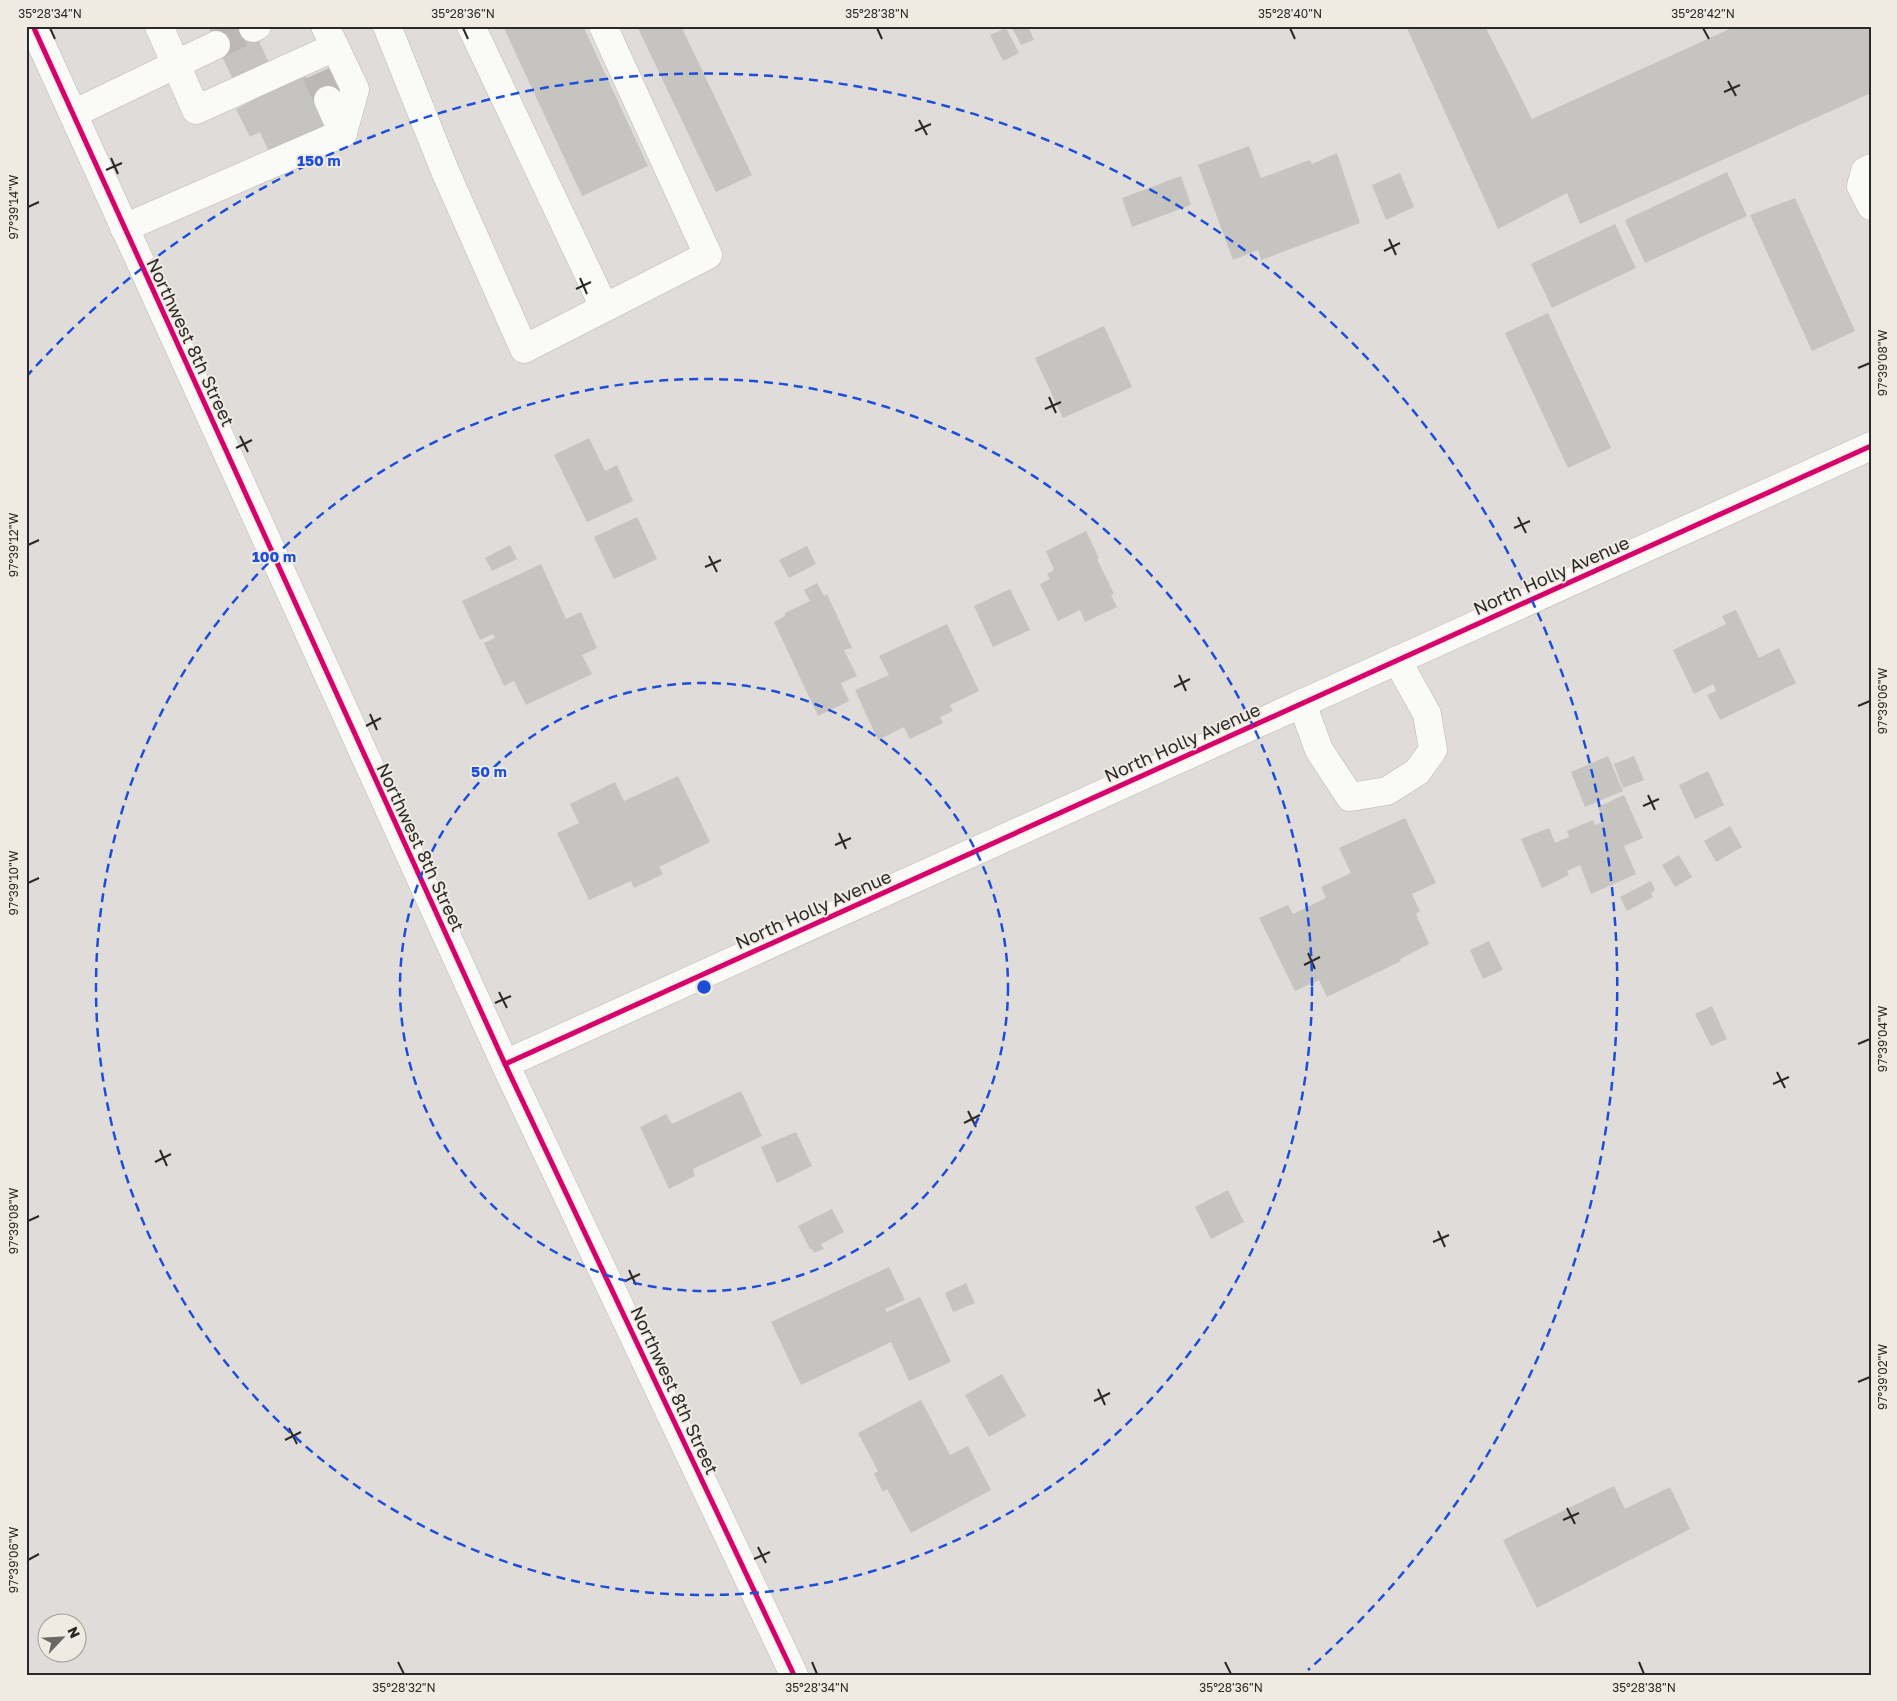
<svg xmlns="http://www.w3.org/2000/svg" width="1897" height="1701" viewBox="0 0 1897 1701" font-family="'Golos Text',sans-serif">
  <style>
    .building { fill: #c6c4c1 }
    .lines { fill: none; stroke-linecap: round; stroke-linejoin: round }
    .minor-tunnel { stroke: #bbb8b5; stroke-width: 28; stroke-dasharray: 28 14; stroke-linecap: butt }
    .minor-casing { stroke: #bab8b6; stroke-width: 29 }
    .minor { stroke: #fafaf9; stroke-width: 28 }
    .cycleway-casing { stroke: #efebe3; stroke-width: 8 }
    .cycleway { stroke: #d6006c; stroke-width: 5 }
    .ticks { fill: none; stroke: #2b2927; stroke-width: 2 }
    .ring { fill: none; stroke: #1d4ed8; stroke-width: 2.5; stroke-dasharray: 9 6 }
    .labels { text-anchor: middle; dominant-baseline: central; stroke-width: 4; stroke-linejoin: round; paint-order: stroke }
    .street-label { font-size: 18px; fill: #2b2927; stroke: #efebe3 }
    .centre { fill: #1d4ed8; stroke: #efebe3; stroke-width: 2.5 }
    .ring-label { font-size: 15px; text-anchor: middle; font-weight: bold; fill: #1d4ed8; stroke: #efebe3; stroke-width: 4; stroke-linejoin: round; paint-order: stroke }
    .neatline { fill: none; stroke: #2b2927; stroke-width: 2 }
    .ticks-label { font-size: 12px; text-anchor: middle; fill: #2b2927 }
  </style>
  <rect width="100%" height="100%" fill="#dfdcd9"/>
  <g class="building">
    <path d="M 208,26 L 252,26 L 270,65 L 234,82 Z"/>
    <path d="M 503,26 L 583,26 L 648,166 L 582,196 Z"/>
    <path d="M 637,26 L 681,26 L 752,175 L 716,192 Z"/>
    <path d="M 1011,26 L 1028,26 L 1034,40 L 1021,45 Z"/>
    <path d="M 1406,26 L 1485,26 L 1532,119 L 1736,26 L 1871,26 L 1871,93 L 1580,224 L 1567,193 L 1498,229 Z"/>
    <path d="M 1006,28 L 1019,53 L 1003,61 L 990,35 Z"/>
    <path d="M 333,67 L 344,93 L 329,123 L 269,152 L 260,132 L 250,137 L 236,109 L 305,74 L 307,78 Z"/>
    <path d="M 1249,146 L 1261,178 L 1310,160 L 1312,164 L 1337,153 L 1360,223 L 1261,260 L 1258,250 L 1233,260 L 1198,165 Z"/>
    <path d="M 1727,172 L 1747,216 L 1645,263 L 1625,220 Z"/>
    <path d="M 1400,173 L 1414,207 L 1386,220 L 1372,185 Z"/>
    <path d="M 1181,176 L 1191,205 L 1132,227 L 1122,198 Z"/>
    <path d="M 1795,198 L 1855,331 L 1812,351 L 1750,215 Z"/>
    <path d="M 1615,224 L 1636,268 L 1552,308 L 1531,264 Z"/>
    <path d="M 1548,313 L 1611,448 L 1568,468 L 1505,333 Z"/>
    <path d="M 1104,326 L 1132,387 L 1063,418 L 1035,358 Z"/>
    <path d="M 589,438 L 605,471 L 617,465 L 633,501 L 587,522 L 554,455 Z"/>
    <path d="M 637,517 L 657,559 L 614,579 L 594,537 Z"/>
    <path d="M 1086,531 L 1099,558 L 1097,559 L 1114,594 L 1111,595 L 1117,607 L 1085,622 L 1080,610 L 1058,621 L 1040,584 L 1050,579 L 1047,574 L 1054,570 L 1046,551 Z"/>
    <path d="M 510,545 L 517,559 L 492,571 L 485,558 Z"/>
    <path d="M 807,546 L 816,564 L 789,578 L 779,560 Z"/>
    <path d="M 541,564 L 566,619 L 581,612 L 597,648 L 582,655 L 592,674 L 526,705 L 514,681 L 504,686 L 484,643 L 495,638 L 493,634 L 480,640 L 462,601 Z"/>
    <path d="M 817,583 L 824,596 L 827,594 L 852,648 L 844,650 L 857,676 L 841,683 L 849,701 L 818,716 L 774,622 L 785,616 L 785,613 L 810,601 L 804,590 Z"/>
    <path d="M 1010,589 L 1030,630 L 993,647 L 974,606 Z"/>
    <path d="M 1736,610 L 1759,658 L 1779,648 L 1796,683 L 1720,720 L 1707,695 L 1716,691 L 1713,684 L 1694,694 L 1673,650 L 1726,624 L 1722,616 Z"/>
    <path d="M 947,624 L 979,691 L 950,705 L 953,711 L 940,717 L 943,723 L 910,739 L 904,727 L 878,740 L 855,690 L 889,675 L 879,656 Z"/>
    <path d="M 1608,756 L 1623,791 L 1585,807 L 1571,772 Z"/>
    <path d="M 1634,756 L 1644,780 L 1623,788 L 1614,764 Z"/>
    <path d="M 1708,771 L 1724,805 L 1695,819 L 1679,785 Z"/>
    <path d="M 678,776 L 710,842 L 659,867 L 663,874 L 634,888 L 631,881 L 589,900 L 557,833 L 579,823 L 570,804 L 615,782 L 624,801 Z"/>
    <path d="M 1624,795 L 1643,838 L 1624,846 L 1636,874 L 1591,894 L 1580,865 L 1567,871 L 1569,875 L 1542,888 L 1521,839 L 1549,828 L 1555,843 L 1569,837 L 1567,831 L 1593,820 L 1595,825 L 1603,822 L 1598,807 Z"/>
    <path d="M 1405,818 L 1436,883 L 1412,894 L 1420,911 L 1416,914 L 1429,944 L 1400,959 L 1401,961 L 1327,997 L 1319,980 L 1295,991 L 1259,918 L 1288,905 L 1293,914 L 1326,898 L 1321,887 L 1351,873 L 1339,848 Z"/>
    <path d="M 1730,826 L 1742,847 L 1716,862 L 1704,841 Z"/>
    <path d="M 1679,855 L 1692,877 L 1675,887 L 1662,865 Z"/>
    <path d="M 1651,881 L 1655,890 L 1651,893 L 1653,897 L 1627,911 L 1620,897 Z"/>
    <path d="M 1489,941 L 1503,970 L 1483,979 L 1470,950 Z"/>
    <path d="M 1712,1006 L 1727,1039 L 1711,1046 L 1695,1014 Z"/>
    <path d="M 741,1091 L 762,1136 L 693,1169 L 695,1176 L 669,1189 L 640,1127 L 666,1114 L 672,1124 Z"/>
    <path d="M 796,1132 L 812,1166 L 777,1183 L 761,1147 Z"/>
    <path d="M 1228,1190 L 1244,1222 L 1211,1239 L 1195,1207 Z"/>
    <path d="M 832,1209 L 844,1232 L 821,1244 L 824,1249 L 814,1253 L 812,1249 L 810,1249 L 798,1226 Z"/>
    <path d="M 889,1267 L 905,1300 L 885,1309 L 887,1312 L 920,1297 L 951,1362 L 909,1381 L 891,1342 L 801,1385 L 771,1322 Z"/>
    <path d="M 966,1283 L 975,1303 L 953,1312 L 945,1293 Z"/>
    <path d="M 1002,1374 L 1026,1416 L 989,1437 L 965,1395 Z"/>
    <path d="M 921,1400 L 950,1455 L 968,1446 L 991,1490 L 911,1533 L 887,1489 L 883,1492 L 874,1474 L 878,1471 L 858,1433 Z"/>
    <path d="M 1614,1486 L 1625,1509 L 1670,1487 L 1690,1529 L 1537,1608 L 1503,1540 Z"/>
  </g>
  <g class="lines">
    <g class="minor-tunnel">
      <path d="M 216,45 L 253,28"/>
      <path d="M 316,74 L 328,100"/>
    </g>
    <defs>
      <g id="minor">
        <path d="M 33,26 L 505,1064 L 794,1675"/>
        <path d="M 159,26 L 196,110 L 335,47 L 325,26"/>
        <path d="M 387,26 L 445,171 L 524,349 L 708,255 L 603,26"/>
        <path d="M 471,26 L 604,307"/>
        <path d="M 253,28 L 257,26"/>
        <path d="M 328,100 L 343,133"/>
        <path d="M 73,114 L 216,45"/>
        <path d="M 1871,168 L 1865,171 L 1861,186 L 1871,206"/>
        <path d="M 124,228 L 343,133 L 355,89 L 335,47"/>
        <path d="M 1302,703 L 1319,750 L 1350,797 L 1387,791 L 1417,772 L 1433,750 L 1427,714 L 1397,660"/>
        <path d="M 505,1064 L 1871,446"/>
      </g>
    </defs>
    <use href="#minor" class="minor-casing"/>
    <use href="#minor" class="minor"/>
    <defs>
      <g id="cycleway">
        <path d="M 33,26 L 505,1064 L 794,1675"/>
        <path d="M 505,1064 L 1871,446"/>
      </g>
    </defs>
    <use href="#cycleway" class="cycleway-casing"/>
    <use href="#cycleway" class="cycleway"/>
  </g>
  <path class="ticks" d="M 50,28 L 55,39M 463,28 L 468,39M 877,28 L 882,39M 1290,28 L 1295,39M 1703,28 L 1709,39M 1728,81 L 1736,96M 1724,92 L 1740,85M 919,120 L 927,135M 915,131 L 931,124M 111,158 L 118,174M 106,170 L 122,163M 28,207 L 39,202M 1389,239 L 1396,255M 1384,251 L 1400,243M 580,278 L 587,294M 576,289 L 591,282M 1858,368 L 1870,363M 1049,397 L 1056,413M 1045,409 L 1061,402M 240,436 L 248,452M 236,448 L 252,440M 1518,517 L 1526,533M 1514,528 L 1530,521M 28,545 L 39,540M 709,556 L 717,572M 705,567 L 721,560M 1179,675 L 1186,691M 1174,687 L 1190,679M 1858,706 L 1870,701M 370,714 L 377,730M 366,726 L 381,718M 1648,795 L 1655,810M 1643,806 L 1659,799M 839,833 L 846,849M 835,845 L 851,838M 28,883 L 39,878M 1308,953 L 1315,969M 1304,965 L 1320,957M 499,992 L 507,1008M 495,1003 L 511,996M 1858,1044 L 1870,1039M 1777,1072 L 1785,1088M 1773,1084 L 1789,1077M 968,1111 L 976,1127M 964,1123 L 980,1115M 160,1150 L 167,1166M 155,1162 L 171,1154M 28,1221 L 39,1216M 1438,1231 L 1445,1247M 1433,1242 L 1449,1235M 629,1270 L 636,1285M 625,1281 L 640,1274M 1858,1382 L 1870,1377M 1098,1389 L 1105,1405M 1094,1401 L 1110,1393M 289,1428 L 297,1444M 285,1440 L 301,1432M 1567,1508 L 1575,1524M 1563,1520 L 1579,1513M 758,1547 L 766,1563M 754,1559 L 770,1552M 28,1560 L 39,1554M 398,1662 L 404,1674M 812,1662 L 817,1674M 1225,1662 L 1231,1674M 1639,1662 L 1644,1674"/>
  <g class="ring">
    <circle cx="704" cy="987" r="304"/>
    <circle cx="704" cy="987" r="608"/>
    <path d="M26 377A912 912 0 1 1 1308 1670"/>
  </g>
  <g class="labels">
    <g class="street-label">
      <text transform="translate(191 342) rotate(65)">Northwest 8th Street</text>
      <text transform="translate(1551 575) rotate(-24)">North Holly Avenue</text>
      <text transform="translate(1182 742) rotate(-24)">North Holly Avenue</text>
      <text transform="translate(421 847) rotate(65)">Northwest 8th Street</text>
      <text transform="translate(813 909) rotate(-24)">North Holly Avenue</text>
      <text transform="translate(675 1390) rotate(65)">Northwest 8th Street</text>
    </g>
  </g>
  <circle cx="704" cy="987" r="8" class="centre"/>
  <g class="ring-label">
    <text x="319" y="166">150 m</text>
    <text x="274" y="562">100 m</text>
    <text x="489" y="777">50 m</text>
  </g>
  <rect width="1897" height="1701" fill="none" stroke="#efebe3" stroke-width="55"/>
  <g transform="translate(62 1638) rotate(65)"><circle r="24" fill="#efebe3" stroke="#a19d98"/>
  <path d="M0-4L9 19L0 12L-9 19Z" fill="#6a6865"/>
  <text y="-8" font-size="14" font-weight="bold" text-anchor="middle" fill="#2b2927">N</text>
  </g>
  <rect x="28" y="28" width="1842" height="1646" class="neatline"/>
  <g class="ticks-label">
    <text x="50" y="18">35°28'34"N</text>
    <text x="463" y="18">35°28'36"N</text>
    <text x="877" y="18">35°28'38"N</text>
    <text x="1290" y="18">35°28'40"N</text>
    <text x="1703" y="18">35°28'42"N</text>
    <text transform="translate(14 207) rotate(-90)" y="4">97°39'14"W</text>
    <text transform="translate(1883 363) rotate(-90)" y="4">97°39'08"W</text>
    <text transform="translate(14 545) rotate(-90)" y="4">97°39'12"W</text>
    <text transform="translate(1883 701) rotate(-90)" y="4">97°39'06"W</text>
    <text transform="translate(14 883) rotate(-90)" y="4">97°39'10"W</text>
    <text transform="translate(1883 1039) rotate(-90)" y="4">97°39'04"W</text>
    <text transform="translate(14 1221) rotate(-90)" y="4">97°39'08"W</text>
    <text transform="translate(1883 1377) rotate(-90)" y="4">97°39'02"W</text>
    <text transform="translate(14 1560) rotate(-90)" y="4">97°39'06"W</text>
    <text x="404" y="1692">35°28'32"N</text>
    <text x="817" y="1692">35°28'34"N</text>
    <text x="1231" y="1692">35°28'36"N</text>
    <text x="1644" y="1692">35°28'38"N</text>
  </g>
</svg>
